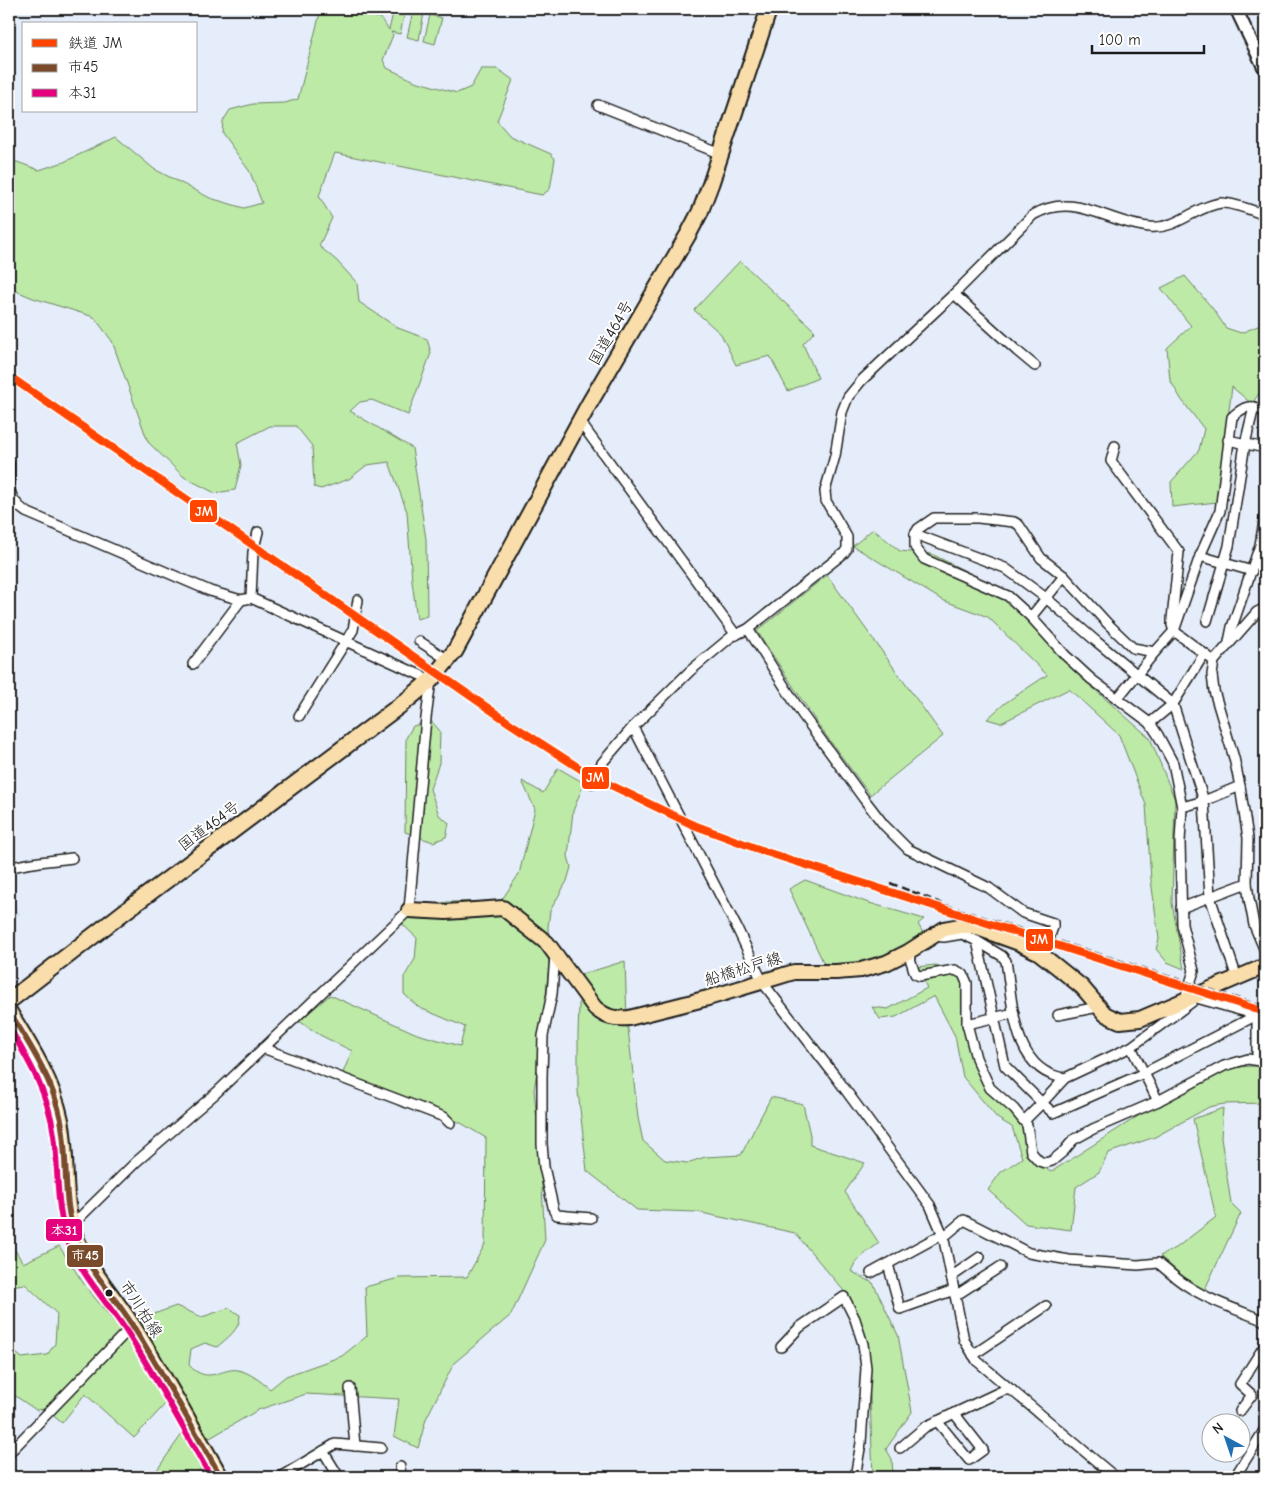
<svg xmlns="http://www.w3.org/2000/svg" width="1274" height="1486" viewBox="0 0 1274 1486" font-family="'Comic Neue','Klee One',sans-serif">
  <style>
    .built { fill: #d2e0f6 }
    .green { fill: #bdeaa7; stroke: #6c8362 }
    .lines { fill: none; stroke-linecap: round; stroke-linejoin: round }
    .minor-casing { stroke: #1c1c1c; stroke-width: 12 }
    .tertiary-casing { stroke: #1c1c1c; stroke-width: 15 }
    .primary-casing { stroke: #1c1c1c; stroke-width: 18 }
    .trunk-casing { stroke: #1c1c1c; stroke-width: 19 }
    .minor { stroke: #fff; stroke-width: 9 }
    .tertiary { stroke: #fff; stroke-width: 11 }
    .primary { stroke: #f9deab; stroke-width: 14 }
    .trunk { stroke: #f9deab; stroke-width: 15 }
    .rail { stroke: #1c1c1c; stroke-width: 2.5; stroke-dasharray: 8 4; stroke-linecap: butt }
    .minor-bridge-casing { stroke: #1c1c1c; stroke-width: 12; stroke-linecap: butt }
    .minor-bridge { stroke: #fff; stroke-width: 9 }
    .bus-1-casing { stroke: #fff; stroke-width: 10 }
    .bus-2-casing { stroke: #fff; stroke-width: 10 }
    .bus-1 { stroke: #7a4b2a; stroke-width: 6 }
    .bus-2 { stroke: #e5007d; stroke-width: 6 }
    .rail-1-casing { stroke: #fff; stroke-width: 11 }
    .rail-1 { stroke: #ff4500; stroke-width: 8 }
    .bus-dot { fill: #1c1c1c; stroke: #fff; stroke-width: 2 }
    .labels { text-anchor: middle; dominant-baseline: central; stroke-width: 4; stroke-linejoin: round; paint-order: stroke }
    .street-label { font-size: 16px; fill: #1c1c1c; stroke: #fff }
    .line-badge { stroke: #fff; stroke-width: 2 }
    .badge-label { font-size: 14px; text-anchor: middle; font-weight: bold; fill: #fff }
  </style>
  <rect width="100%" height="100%" fill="#e5edfa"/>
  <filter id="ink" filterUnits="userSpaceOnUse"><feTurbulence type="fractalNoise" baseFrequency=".02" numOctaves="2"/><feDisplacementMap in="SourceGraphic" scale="10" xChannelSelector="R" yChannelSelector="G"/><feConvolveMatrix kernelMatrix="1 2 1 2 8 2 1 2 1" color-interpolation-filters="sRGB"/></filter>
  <g filter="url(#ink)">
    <path class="built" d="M 9,899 L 21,914 L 9,920 Z"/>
    <g class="green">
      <path d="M 321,9 L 352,11 L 380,18 L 389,30 L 394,9 L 406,9 L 400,34 L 391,32 L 393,35 L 383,60 L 387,68 L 415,81 L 457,93 L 471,87 L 481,69 L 498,69 L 513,80 L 497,121 L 510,136 L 551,154 L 555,159 L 550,189 L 542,195 L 335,153 L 319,196 L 332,218 L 319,246 L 337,261 L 357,283 L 359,302 L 398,328 L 427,339 L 431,353 L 408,415 L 372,400 L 360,402 L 350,411 L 412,448 L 426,539 L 427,616 L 417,619 L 412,581 L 407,512 L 389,462 L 367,465 L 349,479 L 321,489 L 314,487 L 312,446 L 296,426 L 270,426 L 237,443 L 241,465 L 235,490 L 215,493 L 184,477 L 148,442 L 112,341 L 94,317 L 33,298 L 9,288 L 9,159 L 39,170 L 64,162 L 116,137 L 154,169 L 210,198 L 244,208 L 262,203 L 250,172 L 222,133 L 223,121 L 230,110 L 253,104 L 285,103 L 298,99 Z"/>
      <path d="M 413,11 L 424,13 L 419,40 L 407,37 Z"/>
      <path d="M 430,15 L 442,18 L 435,44 L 424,41 Z"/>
      <path d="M 740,261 L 815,331 L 803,344 L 818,378 L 788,391 L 770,356 L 736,365 L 721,334 L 694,310 Z"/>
      <path d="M 1185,276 L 1213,309 L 1226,328 L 1241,333 L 1265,323 L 1265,384 L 1252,404 L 1232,387 L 1217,502 L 1172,507 L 1171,482 L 1199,450 L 1204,429 L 1181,399 L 1170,380 L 1167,348 L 1191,326 L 1161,288 Z"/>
      <path d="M 873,529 L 900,551 L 932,554 L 1014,596 L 1026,620 L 1084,680 L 1150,738 L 1175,800 L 1172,903 L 1184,969 L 1167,962 L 1156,949 L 1159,939 L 1151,880 L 1146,805 L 1119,735 L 1069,689 L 1001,723 L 987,719 L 1005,703 L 1047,675 L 988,617 L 942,600 L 853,546 Z"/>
      <path d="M 827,575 L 943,736 L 870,795 L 819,726 L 757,631 Z"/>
      <path d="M 432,722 L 440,731 L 439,763 L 430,789 L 439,815 L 449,823 L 446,837 L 433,842 L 405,832 L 406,738 L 413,726 Z"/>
      <path d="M 558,768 L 584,783 L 573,811 L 568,856 L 571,867 L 567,881 L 550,911 L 548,927 L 549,964 L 541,1046 L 534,1090 L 540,1152 L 545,1240 L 511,1315 L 454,1363 L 426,1419 L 418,1448 L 394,1436 L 399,1399 L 306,1394 L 258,1410 L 210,1438 L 168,1401 L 134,1438 L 85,1394 L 62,1423 L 45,1409 L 36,1410 L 11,1393 L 9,1391 L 9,1347 L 22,1358 L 47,1355 L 55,1344 L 57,1314 L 25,1284 L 9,1286 L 9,1240 L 23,1263 L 59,1246 L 86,1287 L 130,1341 L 146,1317 L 176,1306 L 202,1317 L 229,1308 L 240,1315 C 240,1330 227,1338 217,1347 L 205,1343 L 191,1349 L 189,1365 C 208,1386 222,1367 238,1370 C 251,1373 260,1381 270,1389 L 286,1376 L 342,1356 L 367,1336 L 365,1287 L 399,1278 L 467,1277 L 485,1244 L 486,1138 L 461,1123 L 396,1093 L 342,1075 L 352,1051 L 320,1035 L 299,1021 L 330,995 L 417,1034 L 460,1046 L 465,1027 L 418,1007 L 404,994 L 404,977 L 415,959 L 417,938 L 401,923 L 409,917 L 414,905 L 424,907 L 447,902 L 501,901 L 519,874 L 535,809 L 522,781 L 543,793 Z"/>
      <path d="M 805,880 L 866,902 L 924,919 L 918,924 L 923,933 L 889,955 L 869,962 L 825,966 L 789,889 Z"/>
      <path d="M 625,961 L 627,1020 L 638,1118 L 643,1141 L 665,1160 L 687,1163 L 705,1157 L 741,1155 L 771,1097 L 803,1104 L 810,1135 L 810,1145 L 865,1163 L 845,1192 L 879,1243 L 856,1261 L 851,1271 L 873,1283 L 898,1335 L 912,1412 L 886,1449 L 892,1459 L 893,1477 L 873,1477 L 870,1398 L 865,1341 L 849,1297 L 795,1233 L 697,1212 L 637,1210 L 587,1171 L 578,1091 L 578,1035 L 580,975 Z"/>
      <path d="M 936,965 L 961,973 L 970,1023 L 986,1082 L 1021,1120 L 1027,1156 L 1051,1172 L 1160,1102 L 1228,1068 L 1265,1065 L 1265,1103 L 1224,1104 L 1209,1107 L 1155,1137 L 1108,1153 L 1099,1172 L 1076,1187 L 1071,1230 L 1026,1224 L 988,1190 L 1001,1172 L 1022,1158 L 1012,1127 L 997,1118 L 963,1077 L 955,1036 L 934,996 L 896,1017 L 880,1019 L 872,1007 L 888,1009 L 927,988 L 917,967 Z"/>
      <path d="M 1223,1108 L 1221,1138 L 1231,1203 L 1241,1213 L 1204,1291 L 1186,1279 L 1160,1256 L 1176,1248 L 1216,1217 L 1193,1119 Z"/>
      <path d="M 187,1427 L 203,1464 L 195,1477 L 152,1477 Z"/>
    </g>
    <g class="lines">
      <defs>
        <g id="minor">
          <path d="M 598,105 L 721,154"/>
          <path d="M 954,294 L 1017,351 L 1035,366"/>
          <path d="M 580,422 L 736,635"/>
          <path d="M 1228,440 L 1265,448"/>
          <path d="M 1115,446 L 1111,461 L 1179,552 L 1172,619 L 1172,625 L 1174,631 L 1214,661"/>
          <path d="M 9,464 L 9,486"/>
          <path d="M 9,487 C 12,499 16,505 26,512 L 210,591 L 241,600 L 251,598"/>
          <path d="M 915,534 L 1005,568 L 1046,598 L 1097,642 L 1173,704 L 1204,801 L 1210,897 L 1237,978"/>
          <path d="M 1200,556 L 1252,571"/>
          <path d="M 1265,608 L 1257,612 L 1214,661 L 1212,675 L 1214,691 L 1234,758 L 1240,786 L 1248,838 L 1247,883 L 1249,899 L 1254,925 L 1265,951"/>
          <path d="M 1031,617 L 1064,576"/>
          <path d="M 1207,621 L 1229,546 L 1245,444 L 1254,407"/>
          <path d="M 748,629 L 802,714 L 864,799 L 884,825 L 908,849 L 989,888 L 1023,913 L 1053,923 L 1053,927"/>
          <path d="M 419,641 L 448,660"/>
          <path d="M 1229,642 L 1232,627 L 1260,545 L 1265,515"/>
          <path d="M 193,664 L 241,600"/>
          <path d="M 1117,699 L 1155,652"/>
          <path d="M 299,716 L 353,630 L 358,600"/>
          <path d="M 1150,723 L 1173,704 L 1204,654"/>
          <path d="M 592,783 L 602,763 L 633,727"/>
          <path d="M 1182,807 L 1204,801 L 1240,786"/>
          <path d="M 9,868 C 29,862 51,861 72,858"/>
          <path d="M 1181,908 L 1247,883"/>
          <path d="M 934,936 L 944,937 L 962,934 L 977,941 L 1005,1066 L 1042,1103 L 1065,1078 L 1131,1047 L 1192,1002"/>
          <path d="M 977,941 L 1002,956 L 1006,961 C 1013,1002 1012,1072 1065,1078"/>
          <path d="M 908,952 L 915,974 L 920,976 L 955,970 L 963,974 L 967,983 L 967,1024 L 976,1058 L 990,1088 L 1014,1109 L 1027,1125 L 1031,1152 L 1039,1161 L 1045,1163 L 1052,1161 L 1064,1151 L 1073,1140 L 1093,1129 L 1158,1101"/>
          <path d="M 555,955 L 552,994 L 543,1036 L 542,1077 L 542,1144 L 544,1167 L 554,1211 L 557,1215 L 591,1218"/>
          <path d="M 1193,997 L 1257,1015 L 1257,1060"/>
          <path d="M 1185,999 L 1194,971 L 1182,925 L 1180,842 L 1182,807 L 1173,763 L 1158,735 L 1150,723 L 1091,679 L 1065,655 L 1031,617 L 1008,596 L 924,559 L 915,547 L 915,534 L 918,529 L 934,518 L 978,518 L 1014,522 L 1019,525 L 1041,558 L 1064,576 L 1107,623 L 1133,648 L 1155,652 L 1174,631 L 1200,556 L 1220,511 L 1232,417 C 1243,407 1252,402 1265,413"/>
          <path d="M 1058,1015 L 1098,1007"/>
          <path d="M 967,1024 L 1014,1013"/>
          <path d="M 1131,1047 L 1158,1101 L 1224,1066 L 1248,1059 L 1265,1062"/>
          <path d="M 263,1048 L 444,1117 L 450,1123"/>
          <path d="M 1024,1121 L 1042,1103 L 1053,1113 L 1144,1073 L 1257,1015"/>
          <path d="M 72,1225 L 136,1162 L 216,1093 L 409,910 L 426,718 L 431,680 L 251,598 L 253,552 L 258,532"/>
          <path d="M 888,1264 L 900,1309 L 954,1290"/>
          <path d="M 871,1273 L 939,1236 L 946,1235 L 964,1220 L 1029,1253 L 1069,1260 L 1138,1265 L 1158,1263 C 1167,1270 1176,1279 1186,1285 C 1210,1301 1238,1310 1265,1321"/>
          <path d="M 951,1277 L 980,1257"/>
          <path d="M 955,1296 L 1000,1267"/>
          <path d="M 781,1347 L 800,1327 L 844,1297 L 855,1319 L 863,1344 L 866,1368 L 861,1443 L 855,1477"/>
          <path d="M 973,1355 L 1046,1306"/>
          <path d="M 350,1388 L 355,1446"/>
          <path d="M 1240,1411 L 1252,1395 L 1240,1384 L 1265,1345"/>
          <path d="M 937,1421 L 969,1460 L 983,1450 L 954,1413"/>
          <path d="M 900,1448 L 925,1427 L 1004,1390 L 1012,1390"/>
          <path d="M 323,1451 L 339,1477"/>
          <path d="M 9,1453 L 133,1325"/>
          <path d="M 400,1467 L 401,1477"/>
          <path d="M 280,1477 L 335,1444 L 381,1448"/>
          <path d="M 1115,1477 L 977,1361 L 964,1340 L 943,1235 L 930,1205 L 836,1077 L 763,983 L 737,928 L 633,727 L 690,671 L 731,637 L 748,629 L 844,553 L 847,549 L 847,537 L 826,501 L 825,491 L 835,456 L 842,412 L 848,397 L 862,380 L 954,294 L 1033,215 C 1075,190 1108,224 1150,227 C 1176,230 1196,206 1221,203 C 1232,202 1254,211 1265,215"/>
          <path d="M 1234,1477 L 1236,1475 L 1265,1429"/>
        </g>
        <path id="tertiary" d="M 1236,9 L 1265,70"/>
        <g id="primary">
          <path d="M 409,910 L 446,912 L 503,908 L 547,943 L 595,1008 C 607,1018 614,1019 629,1018 L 708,998 L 794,972 L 836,972 L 861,970 L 886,963 L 908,952 L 944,929 L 960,926 L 972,926 L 1019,943 L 1038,952 L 1056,966 L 1082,987 L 1105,1014 L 1111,1017 L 1120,1021 L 1140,1019 L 1265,966"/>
          <path d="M 9,1011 C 30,1045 53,1081 61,1120 C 69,1160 61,1202 77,1240 C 91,1272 115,1297 133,1326 C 164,1375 192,1427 221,1477"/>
        </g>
        <path id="trunk" d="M 9,1001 L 124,912 L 406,701 L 431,680 L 455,651 L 589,404 L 689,233 L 700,212 L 711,183 L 769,9"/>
      </defs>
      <use href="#minor" class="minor-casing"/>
      <use href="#tertiary" class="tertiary-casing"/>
      <use href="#primary" class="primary-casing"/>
      <use href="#trunk" class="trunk-casing"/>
      <use href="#minor" class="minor"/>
      <use href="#tertiary" class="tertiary"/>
      <use href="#primary" class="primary"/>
      <use href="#trunk" class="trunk"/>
      <g class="rail">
        <path d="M 890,883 L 946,905 L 1265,1007"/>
        <path d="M 885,891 L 912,898"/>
      </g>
      <defs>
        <path id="minor-bridge" d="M 1046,947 L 1053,927"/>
      </defs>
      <use href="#minor-bridge" class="minor-bridge-casing"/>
      <use href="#minor-bridge" class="minor-bridge"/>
      <defs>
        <path id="bus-1" d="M 9,1011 C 30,1045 53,1080 61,1120 C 69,1160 61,1202 77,1240 C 90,1272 115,1297 133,1326 C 164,1375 192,1427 221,1477"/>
        <path id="bus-2" d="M 9,1027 C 29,1061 49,1095 54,1135 C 59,1171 55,1209 69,1244 C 82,1275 106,1301 125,1329 C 156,1377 183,1428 211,1477"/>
      </defs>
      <use href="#bus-1" class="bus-1-casing"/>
      <use href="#bus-2" class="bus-2-casing"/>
      <use href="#bus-1" class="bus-1"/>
      <use href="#bus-2" class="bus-2"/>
      <defs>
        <path id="rail-1" d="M 9,376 L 511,724 L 590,775 L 691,824 L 766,852 L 1265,1012"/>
      </defs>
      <use href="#rail-1" class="rail-1-casing"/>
      <use href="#rail-1" class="rail-1"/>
    </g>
  </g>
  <circle class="bus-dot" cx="109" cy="1293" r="4.5"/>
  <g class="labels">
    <g class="street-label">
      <text transform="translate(611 333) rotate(-60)">国道464号</text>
      <text transform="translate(209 826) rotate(-37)">国道464号</text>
      <text transform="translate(743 969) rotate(-17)">船橋松戸線</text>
      <text transform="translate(141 1309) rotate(57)">市川柏線</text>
    </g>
  </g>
  <g class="line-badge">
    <rect x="189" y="499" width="29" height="24" rx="5" fill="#ff4500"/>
    <rect x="581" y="766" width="29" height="24" rx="5" fill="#ff4500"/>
    <rect x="1025" y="928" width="29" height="24" rx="5" fill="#ff4500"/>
    <rect x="45" y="1218" width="38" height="24" rx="5" fill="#e5007d"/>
    <rect x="66" y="1244" width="38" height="24" rx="5" fill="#7a4b2a"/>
  </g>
  <g class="badge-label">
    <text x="204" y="516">JM</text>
    <text x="595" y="782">JM</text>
    <text x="1039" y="944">JM</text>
    <text x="64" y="1235">本31</text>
    <text x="85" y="1260">市45</text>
  </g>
  <rect width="1274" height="1486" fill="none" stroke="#fff" stroke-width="30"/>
  <rect x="15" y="15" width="1244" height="1456" fill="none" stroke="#1c1c1c" stroke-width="2" filter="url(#ink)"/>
  <rect x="22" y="22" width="175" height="90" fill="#ffffff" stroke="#a4a4a4"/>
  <rect x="32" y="39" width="25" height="8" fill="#ff4500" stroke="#a4a4a4"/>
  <text x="68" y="48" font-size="15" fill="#1c1c1c">鉄道 JM</text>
  <rect x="32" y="64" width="25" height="8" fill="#7a4b2a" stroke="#a4a4a4"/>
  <text x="68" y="72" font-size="15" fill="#1c1c1c">市45</text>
  <rect x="32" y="89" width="25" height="8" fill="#e5007d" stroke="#a4a4a4"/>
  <text x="68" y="98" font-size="15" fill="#1c1c1c">本31</text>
  <g transform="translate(1226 1438) rotate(320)"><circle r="24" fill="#ffffff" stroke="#a4a4a4"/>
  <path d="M0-4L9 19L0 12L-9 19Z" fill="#1f6fb2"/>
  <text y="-8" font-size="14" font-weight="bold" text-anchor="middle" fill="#1c1c1c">N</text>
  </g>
  <path d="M1092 45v8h112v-8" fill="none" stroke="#1c1c1c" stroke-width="2.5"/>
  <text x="1099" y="45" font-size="15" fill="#1c1c1c" stroke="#ffffff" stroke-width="4" paint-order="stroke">100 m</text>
</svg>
